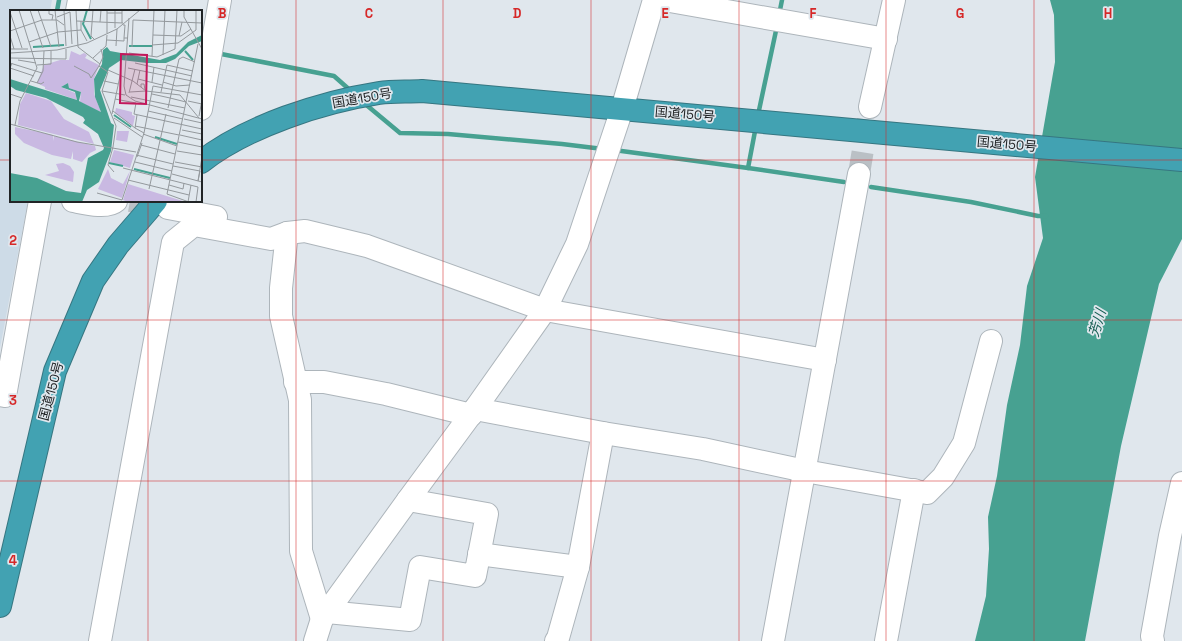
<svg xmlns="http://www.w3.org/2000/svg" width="1182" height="641" viewBox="0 0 1182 641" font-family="'Space Grotesk','Noto Sans JP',sans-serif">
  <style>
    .built { fill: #cddbe7 }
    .water { fill: #47a191 }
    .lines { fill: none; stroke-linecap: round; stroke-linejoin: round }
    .stream { stroke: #47a191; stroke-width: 4.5 }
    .minor-tunnel { stroke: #bac0c5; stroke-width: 22; stroke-dasharray: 22 11; stroke-linecap: butt }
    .minor-casing { stroke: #adb5bb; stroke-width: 24 }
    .highway-casing { stroke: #367681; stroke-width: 24 }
    .minor { stroke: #fff; stroke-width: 22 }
    .highway { stroke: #42a2b2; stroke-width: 22 }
    .grid { fill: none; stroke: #d62828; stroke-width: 1; stroke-opacity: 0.55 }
    .labels { text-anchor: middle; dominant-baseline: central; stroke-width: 3.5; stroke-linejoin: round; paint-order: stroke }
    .street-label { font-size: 13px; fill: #212426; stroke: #e0e7ed }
    .water-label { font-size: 14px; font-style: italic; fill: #165f54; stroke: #e0e7ed }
    .inset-river { fill: none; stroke: #47a191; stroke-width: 2 }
    .inset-road { fill: none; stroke: #94999d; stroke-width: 1 }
    .view { fill: #c2185b; fill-opacity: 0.15; stroke: #c2185b; stroke-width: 2 }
    .inset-edge { fill: none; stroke: #212426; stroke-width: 2 }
    .grid-label { font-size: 13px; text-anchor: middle; font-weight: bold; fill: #d62828; stroke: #e0e7ed; stroke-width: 3.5; stroke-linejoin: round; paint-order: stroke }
  </style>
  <rect width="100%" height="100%" fill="#e0e7ed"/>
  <path class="built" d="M 0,0 L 52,0 L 50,11 L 11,11 L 11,201 L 28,201 L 0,348 Z"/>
  <path class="water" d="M 1050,0 L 1182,0 L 1182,239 L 1159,284 L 1121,446 L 1085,641 L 975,641 L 986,596 L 989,549 L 988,517 L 997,476 L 1007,405 L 1020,345 L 1027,286 L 1043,238 L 1035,177 L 1055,62 L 1054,15 Z"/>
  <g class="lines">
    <g class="stream">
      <path d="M 57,11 L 59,0"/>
      <path d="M 779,15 L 782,0"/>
      <path d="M 216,53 L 334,76 L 351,91"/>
      <path d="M 364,103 L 400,133 L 448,134 L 562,144 L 603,149"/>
      <path d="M 758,115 L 777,26"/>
      <path d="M 614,150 L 748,168 L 844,182"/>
      <path d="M 748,168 L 756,126"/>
      <path d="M 871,187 L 971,202 L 1038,216 L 1046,216"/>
    </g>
    <g class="minor-tunnel">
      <path d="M 859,174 L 870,107"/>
      <path d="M 130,201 L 168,208"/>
    </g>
    <defs>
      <g id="minor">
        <path d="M 664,0 L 886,39"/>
        <path d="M 77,11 L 79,0"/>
        <path d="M 870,107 L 894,0"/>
        <path d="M 201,109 L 220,0"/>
        <path d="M 73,201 C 84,203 107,209 116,201"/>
        <path d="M 168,208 L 216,217"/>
        <path d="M 287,233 L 281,288 L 281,316 L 300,400 L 301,551 L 322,619"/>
        <path d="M 295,382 L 324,382 L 386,394 L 471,415"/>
        <path d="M 0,395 L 5,396 L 40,201"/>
        <path d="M 475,409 L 603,433 L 703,449 L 805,471 L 927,493 L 943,477 L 964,443 L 991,341"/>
        <path d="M 479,554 L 578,567"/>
        <path d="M 327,612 L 410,620 L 420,567 L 475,576 L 487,514 L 408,500"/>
        <path d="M 100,641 L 173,242 L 194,225 L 271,239 L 287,233 L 305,231 L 367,246 L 545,310 L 825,360"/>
        <path d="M 315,641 L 322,619 L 408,500 L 475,409 L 545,310 L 577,244 L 622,109 L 654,0"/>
        <path d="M 556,641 L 558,638 L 578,567 L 603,433"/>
        <path d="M 773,641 L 859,174"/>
        <path d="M 886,641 L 914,490"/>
        <path d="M 1153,641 L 1152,636 L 1170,536 L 1182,483"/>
      </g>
      <g id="highway">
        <path d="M 201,162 C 247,126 322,102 379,93 C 393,91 408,92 422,91 L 1182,160"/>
        <path d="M 0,606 L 55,371 L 93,281 L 118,245 L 156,201"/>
      </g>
    </defs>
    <use href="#minor" class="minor-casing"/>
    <use href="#highway" class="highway-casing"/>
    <use href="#minor" class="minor"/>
    <use href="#highway" class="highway"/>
  </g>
  <path class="grid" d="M 148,0 L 148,11M 296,0 L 296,641M 443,0 L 443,641M 591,0 L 591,641M 739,0 L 739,641M 886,0 L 886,641M 1034,0 L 1034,641M 0,160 L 11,160M 201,160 L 1182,160M 148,201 L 148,641M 0,320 L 1182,320M 0,481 L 1182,481"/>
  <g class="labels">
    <g class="street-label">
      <text transform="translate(362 98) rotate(-10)">国道150号</text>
      <text transform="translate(685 114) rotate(5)">国道150号</text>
      <text transform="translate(1007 144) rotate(5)">国道150号</text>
      <text transform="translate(51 391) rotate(-75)">国道150号</text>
    </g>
    <g class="water-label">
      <text transform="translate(1097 323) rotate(-73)">芳川</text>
    </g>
  </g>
  <g transform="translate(10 10)">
    <rect width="192" height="192" fill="#e0e7ed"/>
    <path d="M 61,41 L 70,45 L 74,43 L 77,45 L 75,48 L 89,55 L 84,69 L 84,84 L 91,102 L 70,92 L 71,82 L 59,78 L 58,73 L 51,77 L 65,83 L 67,90 L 35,79 L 35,77 L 27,73 L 34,55 L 50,50 L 59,50 ZM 16,83 L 41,91 L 54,109 L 79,122 L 84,134 L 8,115 L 10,94 ZM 106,98 L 122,102 L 122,105 L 125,106 L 123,116 L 105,103 ZM 5,117 L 43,125 L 43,131 L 44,126 L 85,136 L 86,140 L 80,143 L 72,152 L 63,149 L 63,141 L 61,149 L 42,145 L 14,133 L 5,124 ZM 107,121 L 119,121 L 117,132 L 106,130 ZM 104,140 L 124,145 L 120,158 L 100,152 ZM 53,153 L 60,156 L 64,162 L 63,172 L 35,165 L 49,161 L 46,154 ZM 98,159 L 101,168 L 113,174 L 120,161 L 112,188 L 88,179 ZM 118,174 L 176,192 L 118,192 L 113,190 Z" fill="#c9b9e2"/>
    <path d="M 192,25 L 192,31 L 179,36 L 165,49 L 156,53 L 137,53 L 111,50 L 99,58 L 90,80 L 101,113 L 104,115 L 101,141 L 89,172 L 77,180 L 72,192 L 0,192 L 0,163 L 27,168 L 56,181 L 71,183 L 78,148 L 93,140 L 94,138 L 88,124 L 73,113 L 75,110 L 73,107 L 36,88 L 6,80 L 0,76 L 0,69 L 67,90 L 65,82 L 51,77 L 58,73 L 59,78 L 71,82 L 69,91 L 91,102 L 85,87 L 84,69 L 92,54 L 93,40 L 97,37 L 100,41 L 150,50 L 166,44 L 178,32 Z" fill="#47a191"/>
    <path class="inset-river" d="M 77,0 L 73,14 L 81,29M 119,36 L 142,36M 23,37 L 54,35M 175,41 L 183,50M 104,105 L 121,117M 145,127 L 167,134M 99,153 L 113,156M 124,159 L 160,168"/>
    <path class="inset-road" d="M 20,0 L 33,38M 28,0 L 41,37M 39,0 L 39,4 L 43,5 L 42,10M 45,0 L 49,37M 54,0 L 56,36M 66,0 L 68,37 L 90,54M 83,0 L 81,26 L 84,29M 105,0 L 105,18M 174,0 L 174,7 L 192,39M 0,2 L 12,38M 97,3 L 112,3M 47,7 L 60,2 L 62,34M 119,8 L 114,76 L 116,85 L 125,91 L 192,109M 66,11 L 113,13M 71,11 L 71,20 L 77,31M 90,12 L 91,0M 112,13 L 112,0M 113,15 L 115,15 L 114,28M 0,21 L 32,10 L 47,10 L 54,15M 97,23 L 97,0M 143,25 L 171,26 L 181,19M 0,26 L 4,39M 169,26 L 172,12M 97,30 L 114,31 L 114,28 L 118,28M 19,32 L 48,22 L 71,20M 142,35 L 168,33 L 186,20 L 186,0M 106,36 L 107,19M 122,37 L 123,10 L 192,13M 0,39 L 18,39M 91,39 L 93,47 L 89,56 L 98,62 L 92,81 L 106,116 L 103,137M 0,43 L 47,40 L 77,33 L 107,19 L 130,0M 119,43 L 147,47 L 165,39 L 167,0M 153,45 L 155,0M 142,46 L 144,0M 0,48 L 56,49 L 56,39M 83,48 L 96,36 L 97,25M 8,50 L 26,53M 0,53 L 32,63M 2,53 L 0,58 L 24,66M 125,53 L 182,66M 27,55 L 41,54 L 41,41M 64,56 L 79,64 L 81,68 L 89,56M 118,58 L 192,73M 98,60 L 123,71 L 136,81M 128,69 L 152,75M 21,71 L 31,74 L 34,72M 94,71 L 108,74M 142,72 L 144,57M 153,72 L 166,76 L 180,75M 27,73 L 33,61 L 34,41M 127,74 L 130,60M 131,77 L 131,74 L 134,74 L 135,80M 92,81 L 115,85M 120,82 L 136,81 L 170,85 L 189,108M 151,82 L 157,55 L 183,61M 119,83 L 125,59M 0,84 L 12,88M 142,84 L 160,88M 121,87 L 175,98M 160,88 L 176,92M 105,89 L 126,93 L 124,104 L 192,119M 178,91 L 192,94M 158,98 L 169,49 L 173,47 L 185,52M 103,101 L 125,118M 138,101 L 173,109M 102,104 L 110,66M 127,105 L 125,118 L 134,123M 189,106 L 192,90M 104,108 L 132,127M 174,109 L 192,113M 0,114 L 67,132 L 126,142M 5,115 L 10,91 L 27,58 L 9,0M 125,116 L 169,125M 172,120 L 192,124M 133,124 L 167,136M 170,125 L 192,130M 168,132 L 192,137M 131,135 L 165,144M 103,137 L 98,155 L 104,162M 167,141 L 192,145M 126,145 L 163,154M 127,147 L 132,133M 125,152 L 162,161M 165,152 L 192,157M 163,156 L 190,161M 113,158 L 188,177M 190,161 L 188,171 L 192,147M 162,164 L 192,172M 118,170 L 179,185M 159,175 L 173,179 L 174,173M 139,179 L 156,104M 87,183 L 112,190 L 134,123 L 143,76 L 192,85M 178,192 L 181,175M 179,192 L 157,184 L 188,34M 186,192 L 188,177"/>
    <path class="view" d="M 111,44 L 137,45 L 136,94 L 110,93 Z"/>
    <rect width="192" height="192" class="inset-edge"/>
  </g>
  <g class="grid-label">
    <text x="222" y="18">B</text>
    <text x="369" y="18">C</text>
    <text x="517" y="18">D</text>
    <text x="665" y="18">E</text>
    <text x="813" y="18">F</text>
    <text x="960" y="18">G</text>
    <text x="1108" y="18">H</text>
    <text x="13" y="245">2</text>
    <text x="13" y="405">3</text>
    <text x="13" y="565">4</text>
  </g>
</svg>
